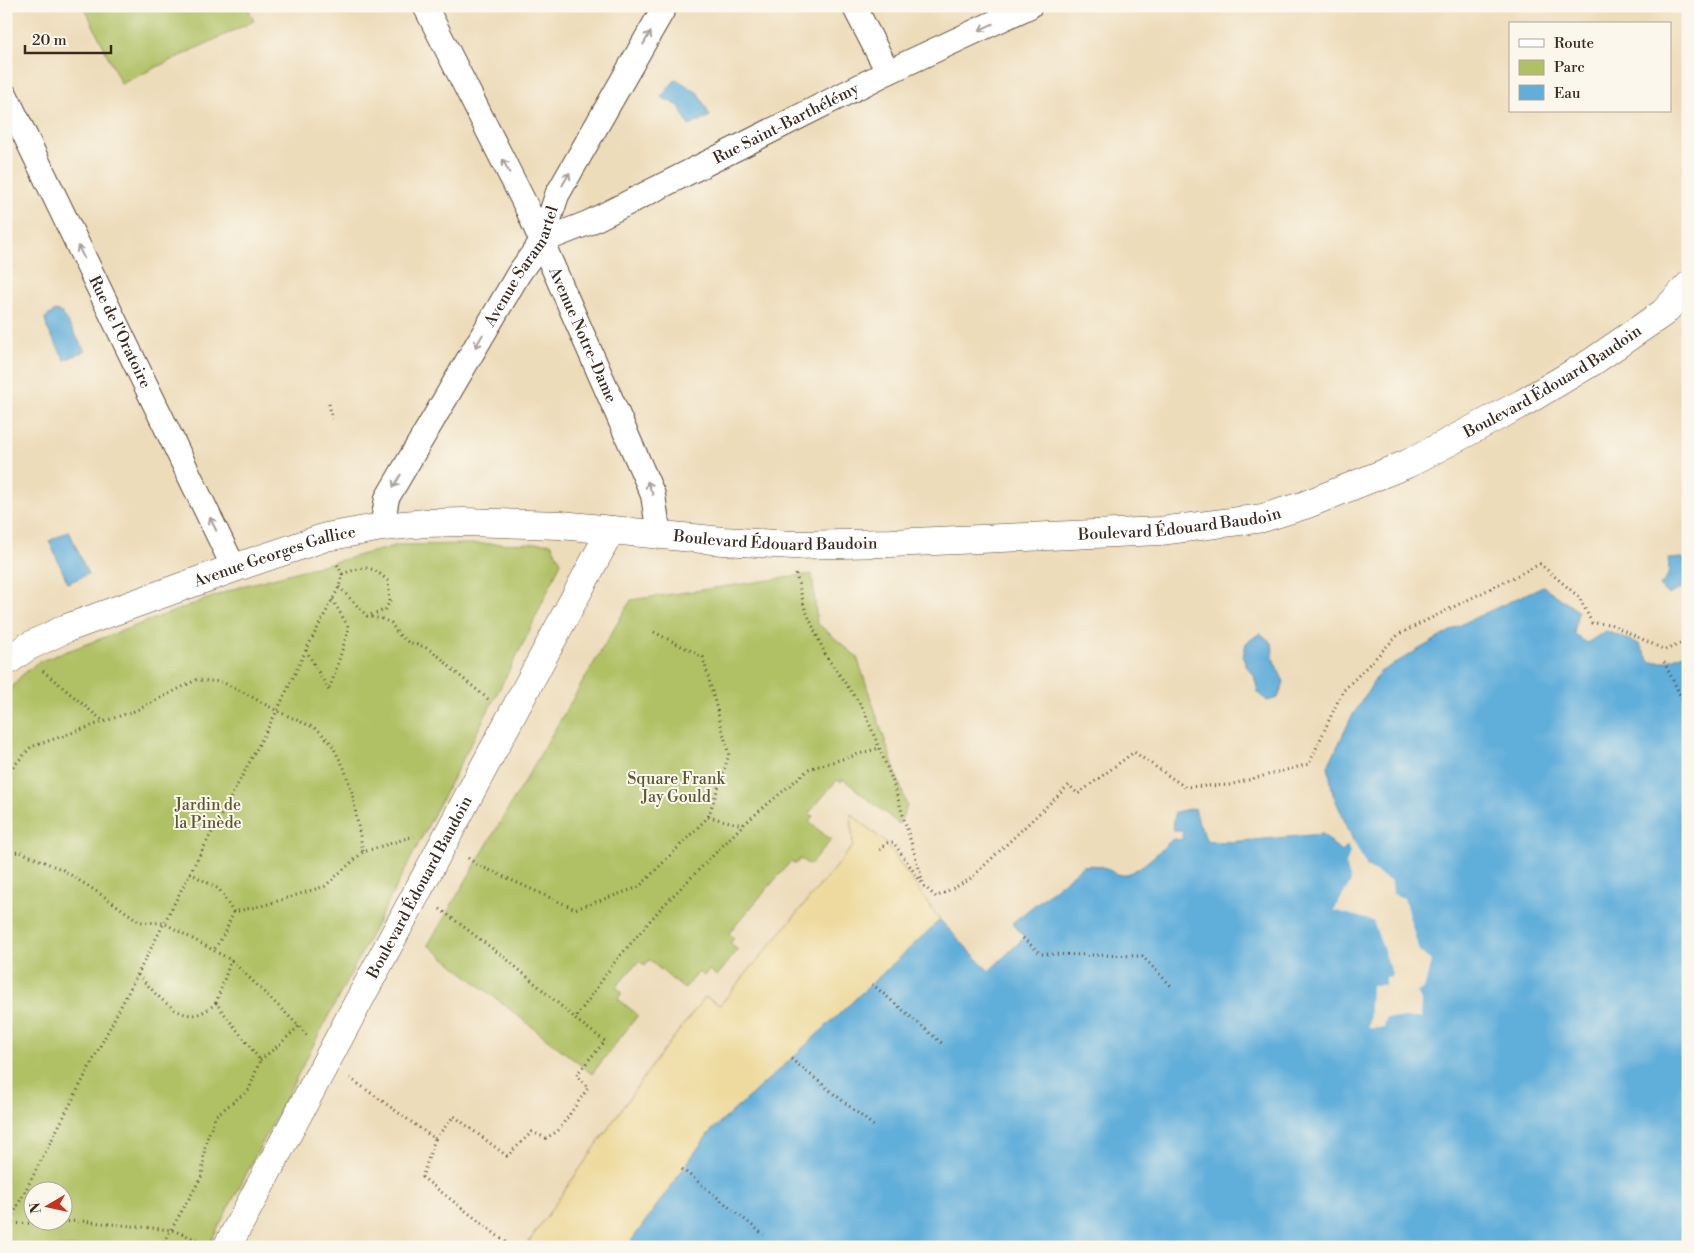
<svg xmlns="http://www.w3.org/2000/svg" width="1694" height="1253" viewBox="0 0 1694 1253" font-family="'Libre Bodoni',serif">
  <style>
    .green { fill: #b0c165; stroke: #767642; fill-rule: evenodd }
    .sand { fill: #eeda9e; stroke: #94825e }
    .water { fill: #61aeda; stroke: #4e6c7c }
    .pier { fill: #eddcba }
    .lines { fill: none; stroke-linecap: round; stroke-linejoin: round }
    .minor-casing { stroke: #564535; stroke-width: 26 }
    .tertiary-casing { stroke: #564535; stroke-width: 29 }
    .path { stroke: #564535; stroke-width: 3; stroke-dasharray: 1 4; stroke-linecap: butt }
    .minor { stroke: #fff; stroke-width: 24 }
    .tertiary { stroke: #fff; stroke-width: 28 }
    .oneway { stroke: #a79f9a }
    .labels { text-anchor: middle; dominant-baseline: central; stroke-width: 4; stroke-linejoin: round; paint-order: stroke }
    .street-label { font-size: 16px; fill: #3b2a1e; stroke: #fbf7ec }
    .park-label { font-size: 16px; fill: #5e5733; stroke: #fbf7ec }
  </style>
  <rect width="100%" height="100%" fill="#fbf7ec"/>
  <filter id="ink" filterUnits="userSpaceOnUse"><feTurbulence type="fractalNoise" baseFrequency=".02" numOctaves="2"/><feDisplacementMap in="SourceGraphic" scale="10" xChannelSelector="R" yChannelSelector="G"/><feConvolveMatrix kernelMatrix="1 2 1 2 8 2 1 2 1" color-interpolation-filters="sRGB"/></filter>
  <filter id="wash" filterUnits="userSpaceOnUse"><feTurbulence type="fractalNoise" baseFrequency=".0096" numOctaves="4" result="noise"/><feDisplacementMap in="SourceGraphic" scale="20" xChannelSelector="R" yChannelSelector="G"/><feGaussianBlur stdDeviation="1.12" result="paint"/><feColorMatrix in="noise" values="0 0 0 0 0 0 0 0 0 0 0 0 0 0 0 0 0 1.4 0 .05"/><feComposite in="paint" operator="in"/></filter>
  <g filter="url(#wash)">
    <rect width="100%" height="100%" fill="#eddcba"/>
    <g class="green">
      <path d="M 84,6 L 247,6 L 254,21 L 121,84 Z"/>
      <path d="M 551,543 L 561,562 L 526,638 L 208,1247 L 6,1247 L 6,696 L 20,677 L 38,662 L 242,586 L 399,545 ZM 62,1190 L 62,1220 L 32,1220 L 32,1190 Z"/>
      <path d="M 812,574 L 817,623 L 857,657 L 907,806 L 899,824 L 843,779 L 841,782 L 837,780 L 809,813 L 813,816 L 809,822 L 831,840 L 810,865 L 800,859 L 796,864 L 791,861 L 729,933 L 734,938 L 730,944 L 738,950 L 717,976 L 709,970 L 704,976 L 699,972 L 684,989 L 649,960 L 645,965 L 639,961 L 616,987 L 622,992 L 618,999 L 638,1015 L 592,1074 L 428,945 L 631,600 Z"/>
    </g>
    <path class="sand" d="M 851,814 L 886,843 L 940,920 L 791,1059 L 709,1133 L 627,1247 L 525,1247 L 656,1060 L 705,997 L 720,1005 L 853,846 Z"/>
    <g class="water">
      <path d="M 676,79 L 698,93 L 710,116 L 689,126 L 679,106 L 661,97 Z"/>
      <path d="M 55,311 L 62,313 L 85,351 L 65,360 L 47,328 L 45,318 Z"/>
      <path d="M 69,531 L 88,574 L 68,583 L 49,541 Z"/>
      <path d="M 1682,558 L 1688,562 C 1688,585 1690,585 1668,595 L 1659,586 C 1669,578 1670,572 1668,559 Z"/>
      <path d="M 1543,586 L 1578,611 L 1574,634 L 1587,643 L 1606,631 L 1639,644 L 1650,662 L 1664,662 L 1688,652 L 1688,1247 L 627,1247 L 709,1133 L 791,1059 L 940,920 L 989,971 L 1025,937 L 1012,923 L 1083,866 C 1092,865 1099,865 1106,868 C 1110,870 1113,873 1117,874 C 1134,879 1160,850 1173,839 L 1182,840 L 1183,831 L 1173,831 L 1175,812 L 1195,808 L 1199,824 L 1207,841 L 1229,842 L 1323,834 L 1341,852 L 1353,840 L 1333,794 L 1328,766 L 1351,718 L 1380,672 L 1464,623 Z"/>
      <path d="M 1260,633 L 1272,643 L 1274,661 L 1284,682 L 1278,698 L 1267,701 L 1258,692 L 1254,675 L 1247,667 L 1243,657 L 1246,643 Z"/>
    </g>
    <path class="pier" d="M 1353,840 L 1367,867 L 1392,882 L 1393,894 L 1404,898 L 1419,951 L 1431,961 L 1424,989 L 1417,992 L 1422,1003 L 1421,1018 L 1386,1018 L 1384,1028 L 1369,1028 L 1371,985 L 1385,985 L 1385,977 L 1393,976 L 1373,921 L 1334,910 L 1351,882 L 1346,864 L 1350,852 L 1347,845 Z"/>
  </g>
  <g filter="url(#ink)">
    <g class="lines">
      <defs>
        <g id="minor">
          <path id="s1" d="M 425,6 L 527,208 L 653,495 L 659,535"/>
          <path d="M 854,6 L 888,72"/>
          <path id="s2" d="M 6,96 L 234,568"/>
          <path id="s3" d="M 542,241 L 588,223 L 888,72 L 1030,6"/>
          <path id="s4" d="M 382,527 L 387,498 L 519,273 L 542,241 L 557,195 L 665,6"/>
        </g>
        <g id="tertiary">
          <path id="s5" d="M 6,662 L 27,647 L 67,628 L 234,568 L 326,537 L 382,527 L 426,523 L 464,522 L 561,525 L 723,541 L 793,545 L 891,543 L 1160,531 L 1263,518 L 1305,505 L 1407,464 L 1523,403 L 1592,362 L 1663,313 L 1688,286"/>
          <path id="s6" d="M 227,1247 L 611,530"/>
        </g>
      </defs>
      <use href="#minor" class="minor-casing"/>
      <use href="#tertiary" class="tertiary-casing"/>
      <g class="path">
        <path d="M 329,404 L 332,419"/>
        <path d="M 342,574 C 365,566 370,564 388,581 L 390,601 L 385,610 L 367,616"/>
        <path d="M 796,574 L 805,609 L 826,656 L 863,708 L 893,782 L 923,882"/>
        <path d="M 339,587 L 367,616 L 382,619 L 391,623 L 398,634 L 408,642 L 425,647 L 440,657 L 455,672 L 488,699"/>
        <path d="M 654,632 L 703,657 L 729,755 L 708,817"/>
        <path d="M 306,650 L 329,691 L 349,628 L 332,599"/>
        <path d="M 1664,662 L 1688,711"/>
        <path d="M 43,671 L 103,721"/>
        <path d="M 6,780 L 11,769 L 31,747 L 137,710 L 196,680 L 222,682 L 245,693 L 277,711 L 317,729 L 331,743 L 344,768 L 352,792 L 363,852"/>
        <path d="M 880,850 L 886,843 L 893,842 L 924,886 L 936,897 L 969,880 L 1069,785 L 1078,794 L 1134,752 L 1185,787 L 1229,785 L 1309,764 L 1342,692 L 1399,634 L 1540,564 L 1579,597 L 1592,623 L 1610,624 L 1665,650 L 1688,641"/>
        <path d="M 6,853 L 21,852 L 63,870 L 105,897 L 140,922 L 164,923 L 231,960 L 299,1026 L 308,1037"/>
        <path d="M 468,858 L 476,864 L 575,909 L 639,887 L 708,817 L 743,825"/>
        <path d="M 190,873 L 219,889 L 233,912 L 226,931 L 214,950"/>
        <path d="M 440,909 L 509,961 L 575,1018"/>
        <path d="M 233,912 L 265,905 L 325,886 L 363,852 L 414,836"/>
        <path d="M 1023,938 L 1041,954 L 1142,956 L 1173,988"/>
        <path d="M 138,975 C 153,990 179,1025 203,1012 C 208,1010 212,1006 216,1003 L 260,1060 L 249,1090 L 216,1115 L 205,1144 L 202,1176 L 161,1247"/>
        <path d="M 872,984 L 944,1045"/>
        <path d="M 216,1003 L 231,960"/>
        <path d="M 791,1059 L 875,1127"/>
        <path d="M 260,1060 L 279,1045 L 299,1026"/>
        <path d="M 350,1078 L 435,1139 L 454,1116 L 507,1156 L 532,1132 L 546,1138 L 558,1131 L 588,1088 L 576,1075 L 605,1041 L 575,1019 L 614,963 L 661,908 L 743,825 L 809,769 L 879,748"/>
        <path d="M 435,1139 L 422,1177 L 512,1247"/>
        <path d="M 682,1169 L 764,1235"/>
        <path d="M 8,1224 L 81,1221 L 172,1230 L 198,1240"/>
        <path d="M 6,1228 L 190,873 L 277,711 L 306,650 L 339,587 L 342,574 L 337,564"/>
      </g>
      <use href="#minor" class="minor"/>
      <use href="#tertiary" class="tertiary"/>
    </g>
    <defs><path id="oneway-shaft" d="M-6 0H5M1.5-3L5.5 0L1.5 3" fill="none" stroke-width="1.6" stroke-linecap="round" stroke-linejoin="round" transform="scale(1.25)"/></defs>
    <g class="oneway">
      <use href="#oneway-shaft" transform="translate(986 27) rotate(155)"/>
      <use href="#oneway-shaft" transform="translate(647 38) rotate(-60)"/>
      <use href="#oneway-shaft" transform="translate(506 166) rotate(-117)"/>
      <use href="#oneway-shaft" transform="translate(566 179) rotate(-60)"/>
      <use href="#oneway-shaft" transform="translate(81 252) rotate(-116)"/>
      <use href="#oneway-shaft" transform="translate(479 341) rotate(120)"/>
      <use href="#oneway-shaft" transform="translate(397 481) rotate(120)"/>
      <use href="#oneway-shaft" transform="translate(650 488) rotate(-113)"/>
      <use href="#oneway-shaft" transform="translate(213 524) rotate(-116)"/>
    </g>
  </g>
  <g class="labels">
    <g class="street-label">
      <text stroke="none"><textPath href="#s3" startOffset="271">Rue Saint-Barthélémy</textPath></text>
      <text stroke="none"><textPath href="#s4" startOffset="298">Avenue Saramartel</textPath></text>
      <text stroke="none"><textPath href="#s2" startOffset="262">Rue de l'Oratoire</textPath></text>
      <text stroke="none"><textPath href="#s1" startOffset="365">Avenue Notre-Dame</textPath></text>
      <text stroke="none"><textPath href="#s5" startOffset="1606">Boulevard Édouard Baudoin</textPath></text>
      <text stroke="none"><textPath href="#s5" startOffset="1201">Boulevard Édouard Baudoin</textPath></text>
      <text stroke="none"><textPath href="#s5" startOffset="796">Boulevard Édouard Baudoin</textPath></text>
      <text stroke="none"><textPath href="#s5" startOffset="290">Avenue Georges Gallice</textPath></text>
      <text stroke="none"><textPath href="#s6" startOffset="408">Boulevard Édouard Baudoin</textPath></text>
    </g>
    <g class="park-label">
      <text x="676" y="779">Square Frank<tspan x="676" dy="18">Jay Gould</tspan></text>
      <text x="208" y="805">Jardin de<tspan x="208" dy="18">la Pinède</tspan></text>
    </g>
  </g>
  <rect width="1694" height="1253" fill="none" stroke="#fbf7ec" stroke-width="25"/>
  <rect x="1509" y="22" width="162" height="90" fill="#fbf7ec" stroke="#aea59a"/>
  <rect x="1519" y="39" width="25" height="8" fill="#ffffff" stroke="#aea59a"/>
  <text x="1554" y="48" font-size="15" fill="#3b2a1e">Route</text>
  <rect x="1519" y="60" width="25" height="15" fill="#b0c165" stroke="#aea59a"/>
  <text x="1554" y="72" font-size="15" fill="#3b2a1e">Parc</text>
  <rect x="1519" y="85" width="25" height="15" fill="#61aeda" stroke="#aea59a"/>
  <text x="1554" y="98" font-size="15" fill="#3b2a1e">Eau</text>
  <g transform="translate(48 1206) rotate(261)"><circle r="24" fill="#fbf7ec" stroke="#aea59a"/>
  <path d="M0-4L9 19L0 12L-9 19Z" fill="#c8321e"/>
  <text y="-8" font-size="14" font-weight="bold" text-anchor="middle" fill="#3b2a1e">N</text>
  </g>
  <path d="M25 45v8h86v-8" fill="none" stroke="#3b2a1e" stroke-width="2.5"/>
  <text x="32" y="45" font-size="15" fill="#3b2a1e" stroke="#fbf7ec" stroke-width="4" paint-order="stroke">20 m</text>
</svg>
